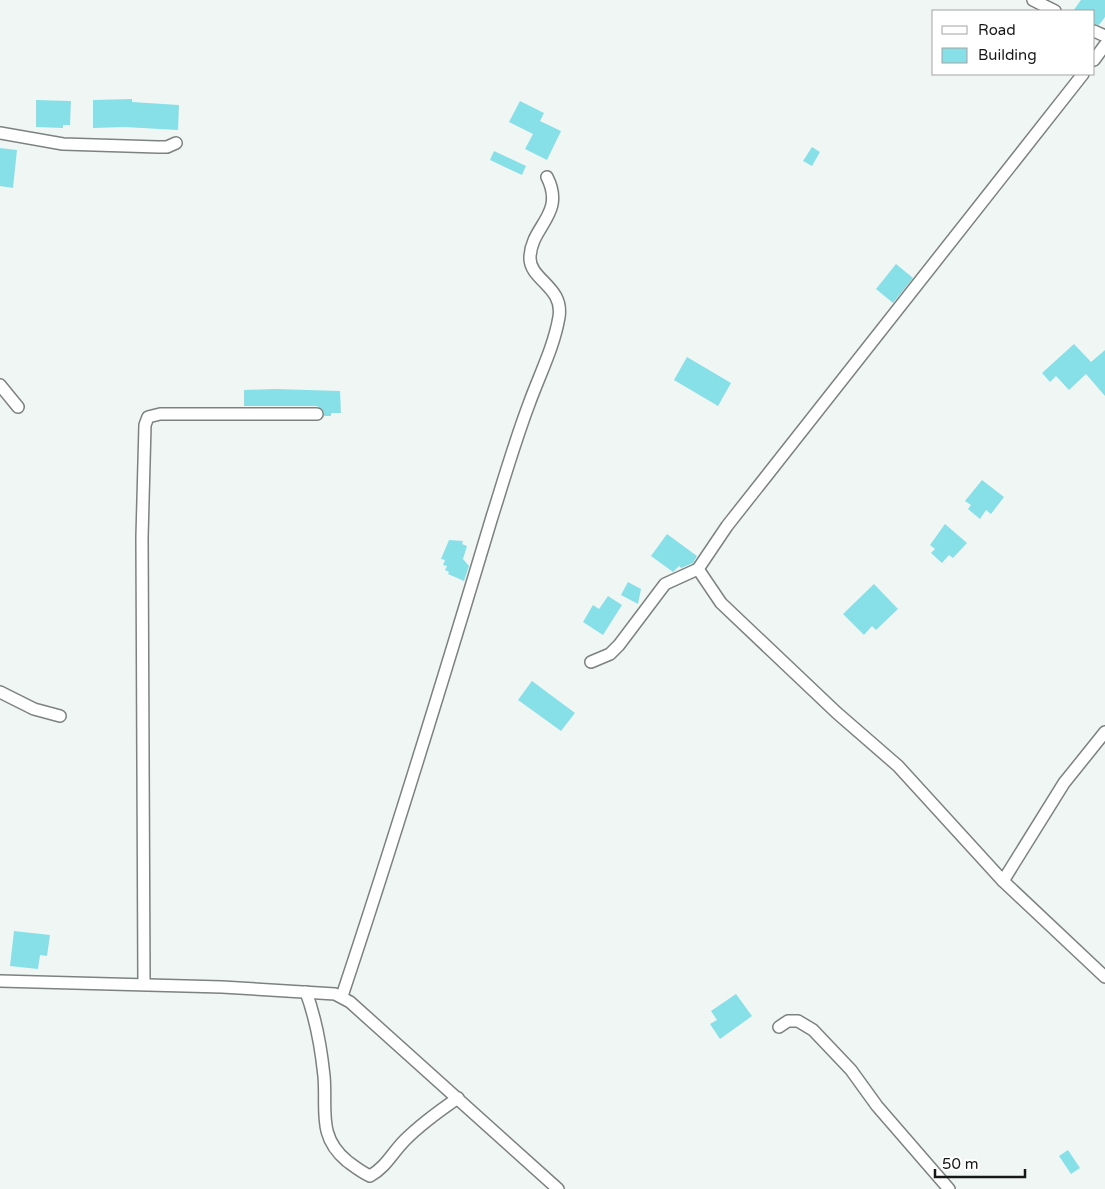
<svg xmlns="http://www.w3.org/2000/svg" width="1105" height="1189" viewBox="0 0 1105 1189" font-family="'Varela Round',sans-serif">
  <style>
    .building { fill: #87e0e7 }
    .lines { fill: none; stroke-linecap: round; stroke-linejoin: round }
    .street-casing { stroke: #7c827f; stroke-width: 14 }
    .street { stroke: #fff; stroke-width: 11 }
  </style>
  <rect width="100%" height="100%" fill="#f0f6f4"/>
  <g class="building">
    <path d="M 1081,0 L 1105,0 L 1105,17 L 1099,25 L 1094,24 L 1094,11 L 1073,11 Z"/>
    <path d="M 132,99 L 132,102 L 179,105 L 178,130 L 124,127 L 93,128 L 93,100 Z"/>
    <path d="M 36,100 L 71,101 L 70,125 L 63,125 L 63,128 L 36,127 Z"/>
    <path d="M 520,101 L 544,113 L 540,121 L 561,131 L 547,160 L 525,149 L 533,134 L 509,122 Z"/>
    <path d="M 812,147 L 820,152 L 812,166 L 803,161 Z"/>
    <path d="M 0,148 L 17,150 L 13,188 L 0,186 Z"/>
    <path d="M 494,151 L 526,166 L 522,175 L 490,160 Z"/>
    <path d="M 896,264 L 913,278 L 893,303 L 876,289 Z"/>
    <path d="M 1074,344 L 1091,362 L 1105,350 L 1105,396 L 1086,374 L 1069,390 L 1056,376 L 1050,382 L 1042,373 Z"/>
    <path d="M 687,357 L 731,383 L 718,406 L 674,380 Z"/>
    <path d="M 275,389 L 340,391 L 341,413 L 331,413 L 331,416 L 324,416 L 323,410 L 317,406 L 244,406 L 244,390 Z"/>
    <path d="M 982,480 L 1004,497 L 991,514 L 986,510 L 980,519 L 968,509 L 971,505 L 965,501 Z"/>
    <path d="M 945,524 L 967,543 L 953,558 L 949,555 L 942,563 L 931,553 L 935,549 L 930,545 Z"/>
    <path d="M 667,534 L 697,556 L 693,563 L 681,568 L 679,566 L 673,572 L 651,556 Z"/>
    <path d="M 449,540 L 463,541 L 462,544 L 467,546 L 463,559 L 469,566 L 464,581 L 448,574 L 449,572 L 445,570 L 447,566 L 443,565 L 445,560 L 441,559 Z"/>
    <path d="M 628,582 L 641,589 L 638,604 L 621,595 Z"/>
    <path d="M 874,584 L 898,609 L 876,630 L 872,626 L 864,635 L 843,614 Z"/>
    <path d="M 608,596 L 622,605 L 603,635 L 583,622 L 593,605 L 599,609 Z"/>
    <path d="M 532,681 L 575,713 L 561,731 L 518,700 Z"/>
    <path d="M 14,931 L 50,935 L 47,956 L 40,955 L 38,969 L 10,966 Z"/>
    <path d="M 736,994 L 752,1016 L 720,1039 L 710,1024 L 717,1020 L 711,1011 Z"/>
    <path d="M 1068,1150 L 1080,1168 L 1071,1174 L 1059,1156 Z"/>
  </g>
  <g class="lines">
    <defs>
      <g id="street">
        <path d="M 1033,0 L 1055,11"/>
        <path d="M 1094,31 L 1105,36"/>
        <path d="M 1094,60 L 1105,45"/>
        <path d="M 0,133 L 63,144 L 158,147 L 167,147 L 176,143"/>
        <path d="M 0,385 L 18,407"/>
        <path d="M 698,569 L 721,603 L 837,713 L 898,766 L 1003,881 L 1105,977"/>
        <path d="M 591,662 L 610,654 L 619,645 L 665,584 L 698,569 L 727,526 L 1083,74"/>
        <path d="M 0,692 L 34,709 L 60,716"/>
        <path d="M 1003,881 L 1064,783 L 1105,732"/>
        <path d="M 0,981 L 222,987 L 335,994 L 350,1002 L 558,1189"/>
        <path d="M 144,984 L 142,537 L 145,425 L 148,417 L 160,414 L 317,414"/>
        <path d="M 306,992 C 316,1019 321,1047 324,1076 C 327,1110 317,1136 347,1161 C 355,1167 361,1172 370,1176 C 386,1167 392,1153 405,1140 C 421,1124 439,1111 458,1098"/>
        <path d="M 342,996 C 395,837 444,677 492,517 C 504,479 515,441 529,404 C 539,376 554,347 559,317 C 564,286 529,280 530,257 C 531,226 566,214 547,177"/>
        <path d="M 779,1027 L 788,1021 L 798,1021 L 813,1030 L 851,1070 L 877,1106 L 949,1189"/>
      </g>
    </defs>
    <use href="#street" class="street-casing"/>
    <use href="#street" class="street"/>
  </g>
  <rect x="932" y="10" width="162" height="65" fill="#ffffff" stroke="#a2a3a2"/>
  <rect x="942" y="26" width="25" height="8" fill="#ffffff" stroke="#a2a3a2"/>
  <text x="978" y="35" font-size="15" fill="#161817">Road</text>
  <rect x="942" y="48" width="25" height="15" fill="#87e0e7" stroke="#a2a3a2"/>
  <text x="978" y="60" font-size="15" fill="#161817">Building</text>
  <path d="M935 1169v8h90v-8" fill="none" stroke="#161817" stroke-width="2.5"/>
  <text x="942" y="1169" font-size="15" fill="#161817" stroke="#ffffff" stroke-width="4" paint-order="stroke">50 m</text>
</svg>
